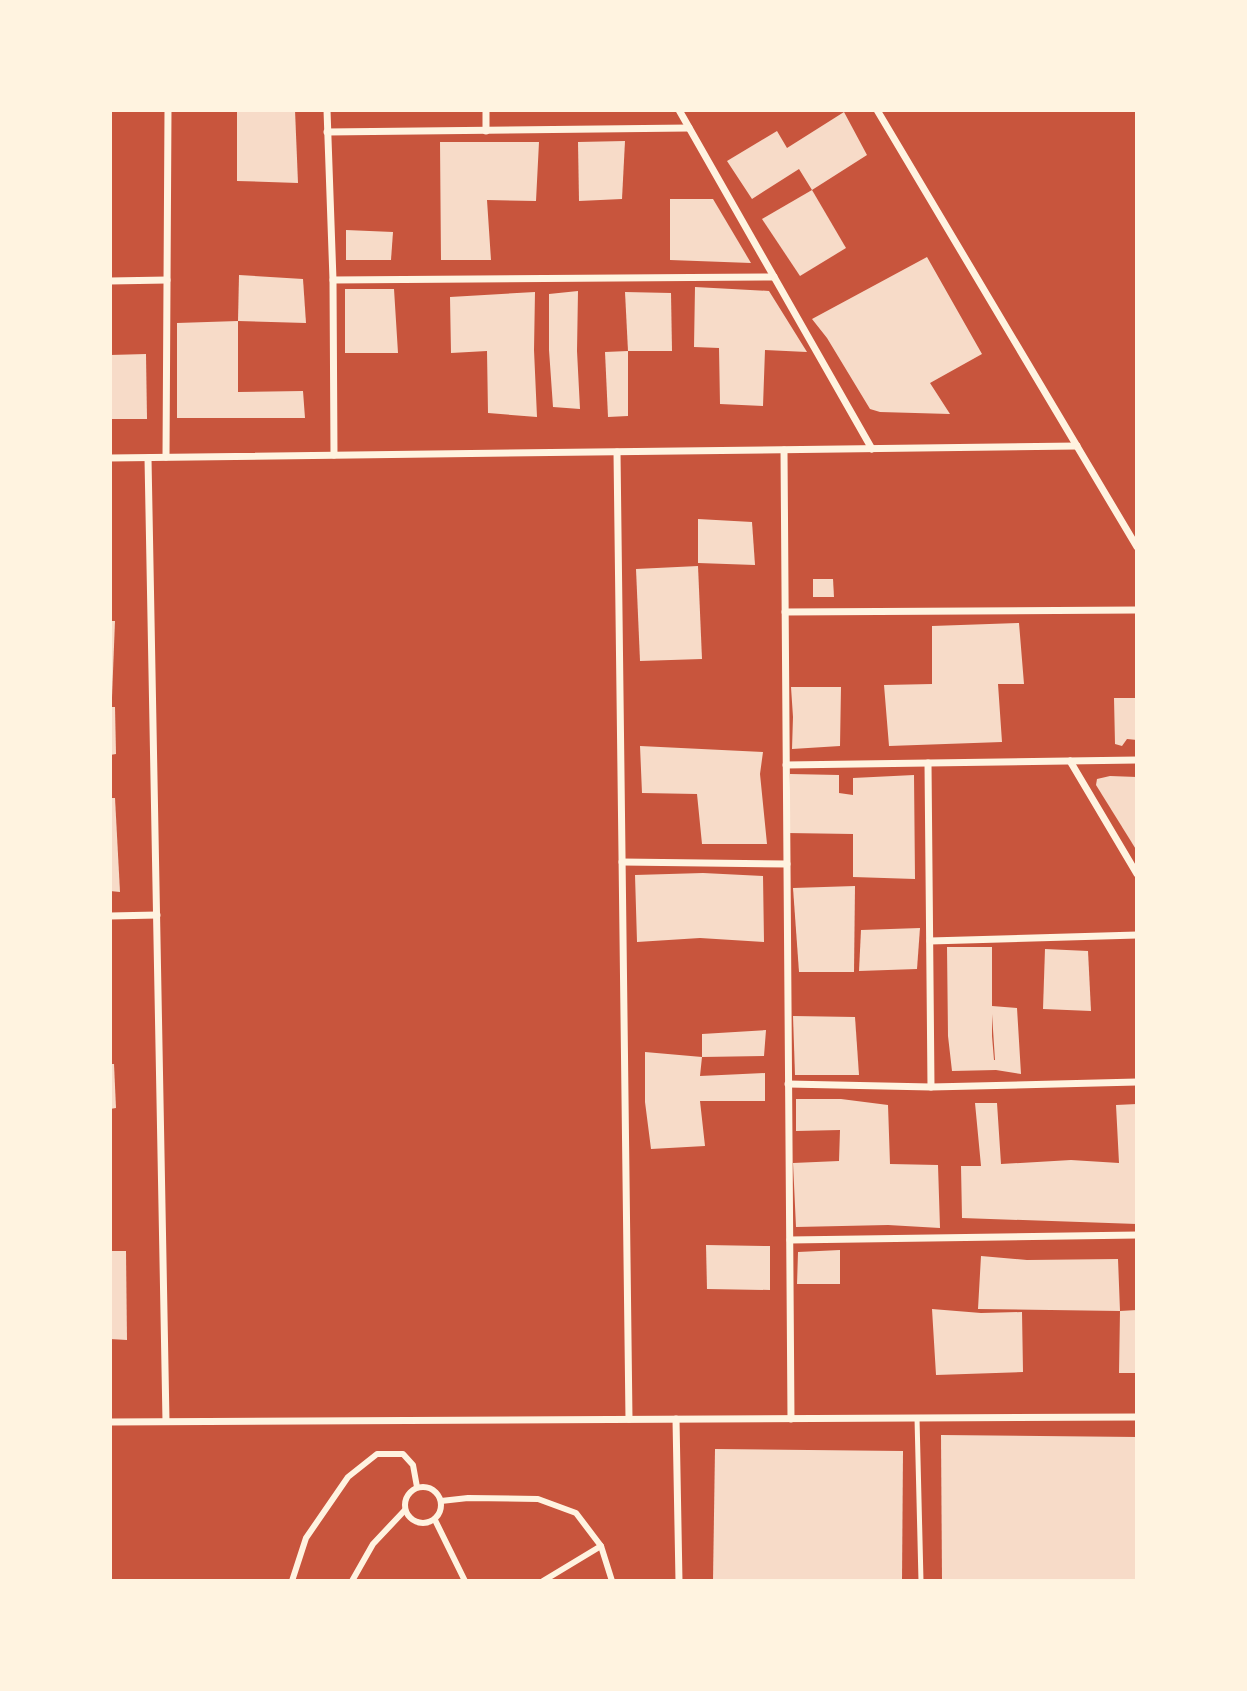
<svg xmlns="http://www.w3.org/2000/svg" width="1247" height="1691" viewBox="0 0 1247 1691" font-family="'Libre Baskerville',serif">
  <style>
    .building { fill: #f7dbc8; fill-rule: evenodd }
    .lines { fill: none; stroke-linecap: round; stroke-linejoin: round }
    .service { stroke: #fff3e0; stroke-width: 5 }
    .pedestrian { stroke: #fff3e0; stroke-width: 6 }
    .minor { stroke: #fff3e0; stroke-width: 7 }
  </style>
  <rect width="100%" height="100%" fill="#c8553d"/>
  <g class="building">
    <path d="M 237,110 L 295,110 L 298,183 L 237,181 Z"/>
    <path d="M 844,112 L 867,155 L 812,190 L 799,169 L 752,199 L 727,161 L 777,131 L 787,148 Z"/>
    <path d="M 625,141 L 622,199 L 579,201 L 578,142 Z"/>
    <path d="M 440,142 L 539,142 L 536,201 L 487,200 L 491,260 L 441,260 Z"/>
    <path d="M 812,190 L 846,248 L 800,276 L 762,219 Z"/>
    <path d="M 670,199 L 713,199 L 751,263 L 670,260 Z"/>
    <path d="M 346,230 L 393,232 L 391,260 L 346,260 Z"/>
    <path d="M 927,257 L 982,354 L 930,383 L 950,414 L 880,412 L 870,409 L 827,338 L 812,319 Z"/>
    <path d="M 239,275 L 303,279 L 306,323 L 238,321 Z"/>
    <path d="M 695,287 L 769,291 L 807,352 L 765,350 L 763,406 L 720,404 L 719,348 L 694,347 Z"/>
    <path d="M 345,289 L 394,289 L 398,353 L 345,353 Z"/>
    <path d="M 578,291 L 577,351 L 580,409 L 553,407 L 549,350 L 549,294 Z"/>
    <path d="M 535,292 L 534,350 L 537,417 L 488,413 L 487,351 L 451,353 L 450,297 Z"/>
    <path d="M 625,292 L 671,293 L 672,351 L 628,351 Z"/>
    <path d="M 238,321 L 238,392 L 303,391 L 305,418 L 177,418 L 177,323 Z"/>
    <path d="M 628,351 L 628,416 L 608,417 L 605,352 Z"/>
    <path d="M 146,354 L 147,419 L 110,419 L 110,355 Z"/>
    <path d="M 698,519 L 752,522 L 755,565 L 698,563 Z"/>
    <path d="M 698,566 L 702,659 L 640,661 L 636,569 Z"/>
    <path d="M 813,579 L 833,579 L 834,597 L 813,597 Z"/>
    <path d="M 110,621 L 115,621 L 112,697 L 110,697 Z"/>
    <path d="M 1019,623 L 1024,684 L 998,684 L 1002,742 L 889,746 L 884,685 L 932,684 L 932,626 Z"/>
    <path d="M 791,687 L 841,687 L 840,746 L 792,749 L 793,717 Z"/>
    <path d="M 1114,698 L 1137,698 L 1137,740 L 1127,739 L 1122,746 L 1115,744 Z"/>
    <path d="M 110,707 L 115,707 L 116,754 L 110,755 Z"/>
    <path d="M 640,746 L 763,752 L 760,774 L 767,844 L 702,844 L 697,794 L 642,793 Z"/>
    <path d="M 790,774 L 839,775 L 839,793 L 853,795 L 853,778 L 914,775 L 915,879 L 853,877 L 853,834 L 787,833 Z"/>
    <path d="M 1110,776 L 1137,777 L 1137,851 L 1096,785 L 1097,779 Z"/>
    <path d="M 110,798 L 115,798 L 120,892 L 110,891 Z"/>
    <path d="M 703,873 L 763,876 L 764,942 L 700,938 L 637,942 L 635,875 Z"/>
    <path d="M 855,886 L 854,972 L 799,972 L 793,888 Z"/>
    <path d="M 920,928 L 917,969 L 859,971 L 861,930 Z"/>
    <path d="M 947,947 L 992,947 L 992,1006 L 1017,1008 L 1021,1074 L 996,1070 L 952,1071 L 948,1036 ZM 992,1014 L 995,1060 L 994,1060 L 992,1036 Z"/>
    <path d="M 1045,949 L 1088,951 L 1091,1011 L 1043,1009 Z"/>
    <path d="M 793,1016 L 855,1017 L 859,1075 L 795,1075 Z"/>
    <path d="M 766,1030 L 764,1056 L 702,1057 L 700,1076 L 765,1073 L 765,1101 L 700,1101 L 705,1146 L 651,1149 L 645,1102 L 645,1052 L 702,1057 L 702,1034 Z"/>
    <path d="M 110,1064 L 114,1064 L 116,1108 L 110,1109 Z"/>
    <path d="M 796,1099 L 841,1099 L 888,1105 L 890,1164 L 938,1165 L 940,1228 L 888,1225 L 796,1227 L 793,1163 L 839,1161 L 840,1130 L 796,1131 Z"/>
    <path d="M 975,1103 L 997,1103 L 1001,1164 L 1071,1160 L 1119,1163 L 1116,1105 L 1137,1104 L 1137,1224 L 962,1218 L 961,1166 L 981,1166 Z"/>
    <path d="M 706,1245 L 770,1246 L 770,1290 L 707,1289 Z"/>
    <path d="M 840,1250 L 840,1284 L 797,1284 L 798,1252 Z"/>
    <path d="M 110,1251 L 126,1251 L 127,1340 L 110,1339 Z"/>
    <path d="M 981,1256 L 1027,1260 L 1118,1259 L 1120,1311 L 1137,1310 L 1137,1373 L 1119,1373 L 1120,1311 L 978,1309 Z"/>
    <path d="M 932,1309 L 981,1313 L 1022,1312 L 1023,1372 L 936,1375 Z"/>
    <path d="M 941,1435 L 1137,1437 L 1137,1581 L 942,1581 Z"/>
    <path d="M 715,1449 L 903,1451 L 902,1581 L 713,1581 Z"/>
  </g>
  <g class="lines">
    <path class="service" d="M 917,1418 L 921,1581"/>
    <g class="pedestrian">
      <circle cx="423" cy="1505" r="18"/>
      <path d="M 441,1501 L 468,1498 L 538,1499 L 576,1513 L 601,1546 L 612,1581"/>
      <path d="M 435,1520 L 465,1581"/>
      <path d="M 292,1581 L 306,1538 L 348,1477 L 377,1454 L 403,1454 L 413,1465 L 417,1487"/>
      <path d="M 352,1581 L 373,1544 L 405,1510"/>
      <path d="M 543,1581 L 601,1546"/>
    </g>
    <g class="minor">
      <path d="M 327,110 L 333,280 L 334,455"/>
      <path d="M 679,110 L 872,449"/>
      <path d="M 877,110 L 1137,547"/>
      <path d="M 486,131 L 486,110"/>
      <path d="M 327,132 L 689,128"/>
      <path d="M 333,280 L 774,277"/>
      <path d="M 110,281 L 167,280"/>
      <path d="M 784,450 L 791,1419"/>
      <path d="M 617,452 L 629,1419"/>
      <path d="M 166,457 L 168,110"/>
      <path d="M 110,458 L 1077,446"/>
      <path d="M 148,458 L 166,1421"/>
      <path d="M 785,612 L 1137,610"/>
      <path d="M 1070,761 L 1137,874"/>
      <path d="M 928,763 L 931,1087"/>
      <path d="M 786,765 L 1137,760"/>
      <path d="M 622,862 L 787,864"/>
      <path d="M 110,916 L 157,915"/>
      <path d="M 930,941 L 1137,935"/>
      <path d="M 788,1084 L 931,1087 L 1137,1082"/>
      <path d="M 790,1240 L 1137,1235"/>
      <path d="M 676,1419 L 679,1581"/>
      <path d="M 110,1422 L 1137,1417"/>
    </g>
  </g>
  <rect width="1247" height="1691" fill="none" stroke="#fff3e0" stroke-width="224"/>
</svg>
